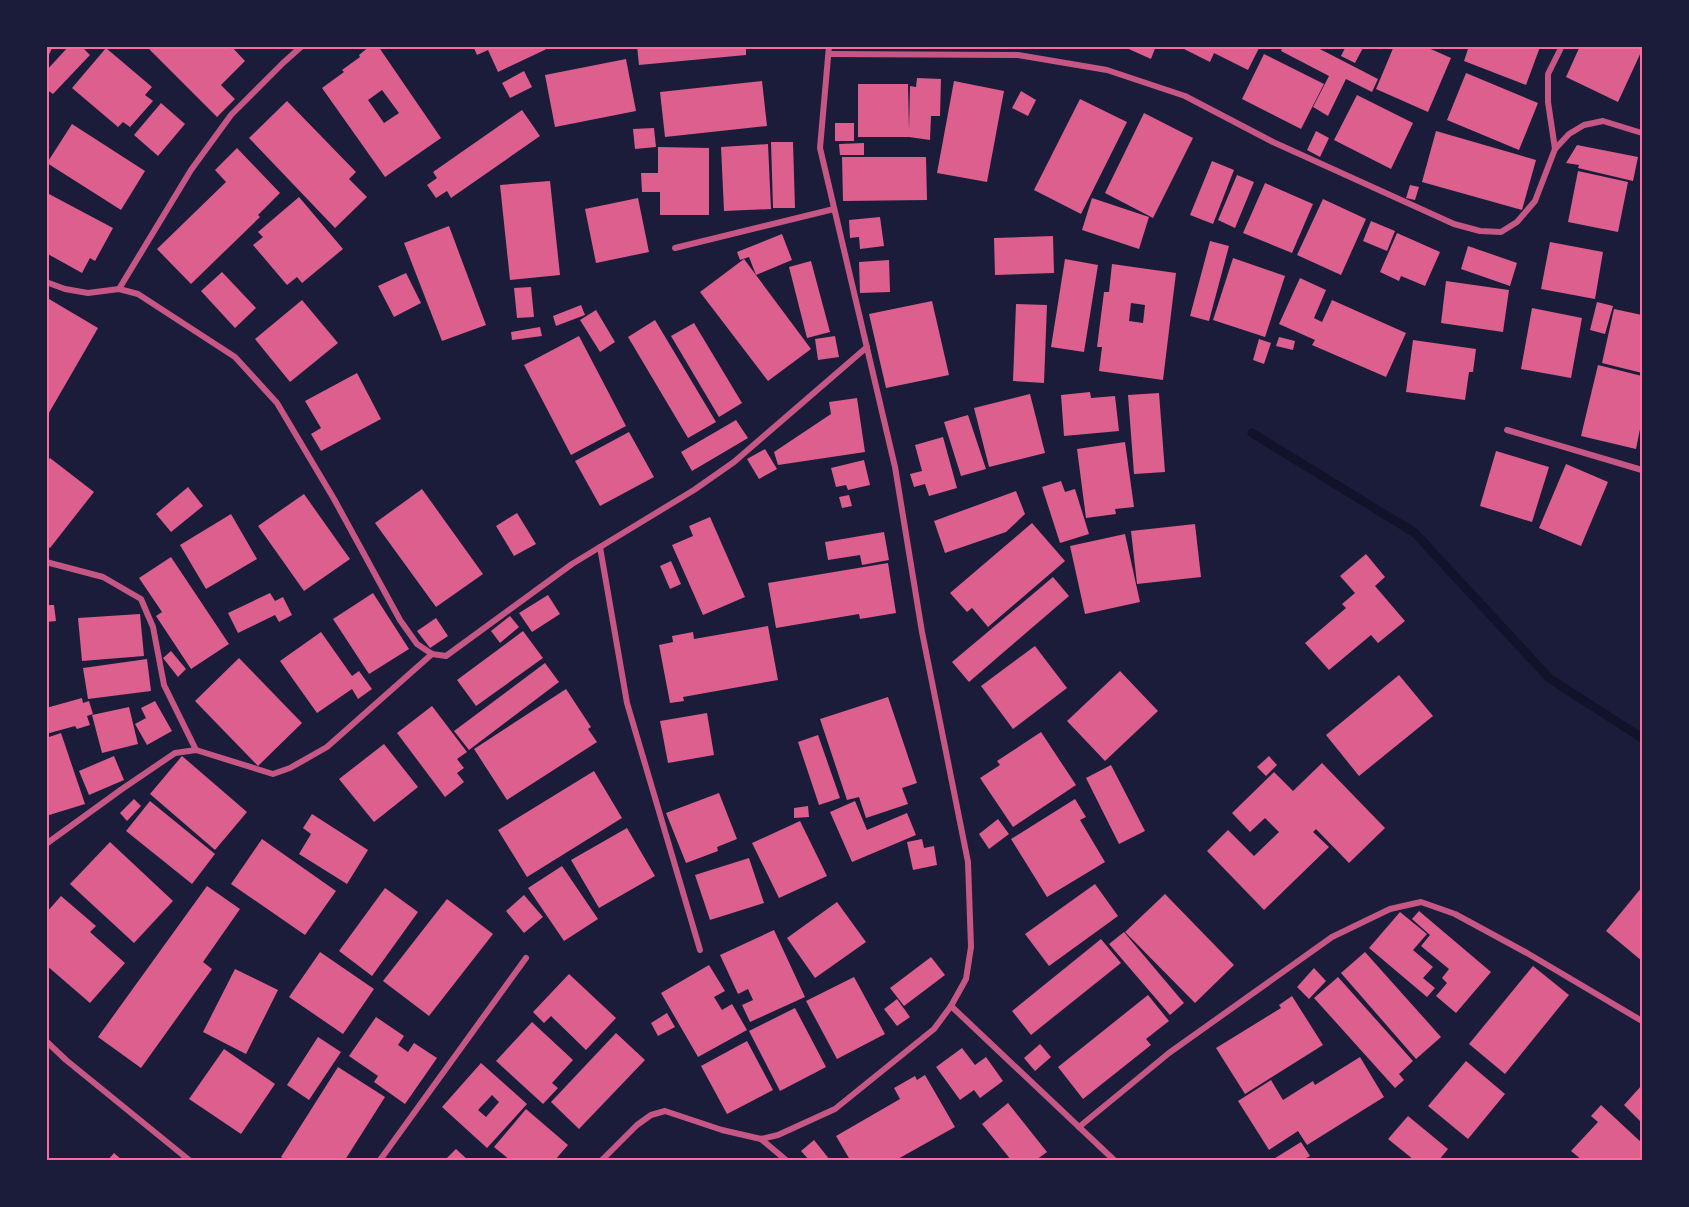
<svg xmlns="http://www.w3.org/2000/svg" width="1689" height="1207" viewBox="0 0 1689 1207" font-family="Montserrat,sans-serif">
  <style>
    .lines { fill: none; stroke-linecap: round; stroke-linejoin: round }
    .stream { stroke: #12122b; stroke-width: 9 }
    .building { fill: #dd5f8e; fill-rule: evenodd }
    .minor { stroke: #c65784; stroke-width: 6 }
    .neatline { fill: none; stroke: #ff6b9d; stroke-width: 2 }
  </style>
  <rect width="100%" height="100%" fill="#1b1b3a"/>
  <g class="lines">
    <path class="stream" d="M 1252,433 L 1415,533 L 1549,678 L 1642,738"/>
  </g>
  <g class="building">
    <path d="M 46,46 L 53,46 L 46,61 Z"/>
    <path d="M 69,46 L 81,46 L 90,55 L 53,94 L 46,89 L 46,71 Z"/>
    <path d="M 146,46 L 231,46 L 245,61 L 221,85 L 235,99 L 217,117 Z"/>
    <path d="M 370,46 L 378,46 L 441,138 L 385,177 L 322,88 L 344,72 L 342,70 L 360,57 L 359,55 ZM 382,90 L 399,113 L 384,123 L 368,100 Z"/>
    <path d="M 473,46 L 553,46 L 498,72 L 488,50 L 477,55 Z"/>
    <path d="M 637,46 L 752,46 L 752,48 L 746,49 L 746,55 L 639,65 Z"/>
    <path d="M 1122,46 L 1156,46 L 1151,59 Z"/>
    <path d="M 1178,46 L 1260,46 L 1248,70 L 1214,53 L 1210,62 Z"/>
    <path d="M 1283,46 L 1314,46 L 1378,79 L 1372,92 L 1346,79 L 1328,116 L 1313,107 L 1329,76 L 1281,51 Z"/>
    <path d="M 1346,46 L 1364,46 L 1355,63 L 1341,56 Z"/>
    <path d="M 1394,46 L 1424,46 L 1451,58 L 1428,112 L 1376,89 Z"/>
    <path d="M 1469,46 L 1538,46 L 1540,47 L 1526,85 L 1464,61 Z"/>
    <path d="M 1580,46 L 1642,46 L 1642,50 L 1618,102 L 1566,77 Z"/>
    <path d="M 106,48 L 152,87 L 145,95 L 153,101 L 130,127 L 123,122 L 118,127 L 72,88 Z"/>
    <path d="M 1264,54 L 1324,84 L 1301,129 L 1242,99 Z"/>
    <path d="M 626,59 L 636,111 L 555,127 L 545,75 Z"/>
    <path d="M 524,71 L 532,87 L 510,98 L 502,83 Z"/>
    <path d="M 1466,73 L 1538,103 L 1519,150 L 1447,120 Z"/>
    <path d="M 917,78 L 941,79 L 940,116 L 931,116 L 930,140 L 909,137 L 858,137 L 858,84 L 908,84 L 909,130 L 910,86 L 916,87 Z"/>
    <path d="M 762,81 L 767,126 L 665,137 L 660,92 Z"/>
    <path d="M 954,81 L 1004,91 L 987,182 L 937,173 Z"/>
    <path d="M 1021,91 L 1036,100 L 1028,116 L 1012,108 Z"/>
    <path d="M 1357,95 L 1413,123 L 1391,169 L 1334,140 Z"/>
    <path d="M 1080,99 L 1127,122 L 1081,214 L 1034,190 Z"/>
    <path d="M 287,101 L 356,172 L 349,179 L 367,197 L 335,228 L 249,138 Z"/>
    <path d="M 161,103 L 185,124 L 158,156 L 134,135 Z"/>
    <path d="M 522,110 L 540,136 L 451,198 L 447,191 L 436,198 L 427,185 L 437,178 L 433,172 Z"/>
    <path d="M 1144,113 L 1193,138 L 1153,218 L 1105,193 Z"/>
    <rect x="835" y="123" width="19" height="18"/>
    <path d="M 72,124 L 145,171 L 121,210 L 47,163 Z"/>
    <path d="M 654,128 L 656,147 L 635,149 L 633,129 Z"/>
    <path d="M 1316,131 L 1329,138 L 1320,157 L 1307,150 Z"/>
    <path d="M 1436,131 L 1536,160 L 1522,210 L 1422,182 Z"/>
    <path d="M 771,142 L 793,142 L 795,208 L 773,208 Z"/>
    <path d="M 864,143 L 864,155 L 840,155 L 839,144 Z"/>
    <path d="M 768,144 L 771,209 L 724,211 L 721,147 Z"/>
    <path d="M 1577,145 L 1638,157 L 1633,181 L 1578,168 L 1579,165 L 1566,163 Z"/>
    <path d="M 658,147 L 709,148 L 709,215 L 660,215 L 660,192 L 642,192 L 641,173 L 658,173 Z"/>
    <path d="M 237,148 L 280,193 L 258,215 L 260,217 L 191,284 L 157,249 L 226,182 L 215,170 Z"/>
    <path d="M 842,157 L 926,157 L 927,200 L 843,201 Z"/>
    <path d="M 1212,161 L 1234,170 L 1213,224 L 1190,215 Z"/>
    <path d="M 1578,171 L 1628,182 L 1618,232 L 1568,222 Z"/>
    <path d="M 1237,175 L 1254,182 L 1235,228 L 1218,220 Z"/>
    <path d="M 550,181 L 560,275 L 510,280 L 500,185 Z"/>
    <path d="M 1265,183 L 1313,204 L 1292,253 L 1243,233 Z"/>
    <path d="M 1410,185 L 1419,187 L 1415,200 L 1406,198 Z"/>
    <path d="M 49,194 L 113,228 L 95,261 L 90,258 L 82,273 L 46,253 L 46,199 Z"/>
    <path d="M 299,197 L 343,249 L 302,283 L 297,277 L 287,285 L 253,245 L 263,237 L 258,232 Z"/>
    <path d="M 638,198 L 649,252 L 596,263 L 585,209 Z"/>
    <path d="M 1092,198 L 1149,217 L 1139,249 L 1082,230 Z"/>
    <path d="M 1323,199 L 1366,219 L 1341,275 L 1297,255 Z"/>
    <path d="M 880,217 L 884,246 L 860,249 L 859,237 L 850,238 L 849,220 Z"/>
    <path d="M 1371,221 L 1395,231 L 1387,251 L 1363,241 Z"/>
    <path d="M 449,226 L 486,325 L 442,341 L 404,243 Z"/>
    <path d="M 1397,233 L 1440,252 L 1425,286 L 1401,276 L 1399,281 L 1380,272 Z"/>
    <path d="M 782,234 L 792,260 L 756,275 L 749,257 L 740,260 L 737,252 Z"/>
    <path d="M 1053,236 L 1054,273 L 995,275 L 994,238 Z"/>
    <path d="M 1210,241 L 1229,246 L 1209,321 L 1190,316 Z"/>
    <path d="M 1550,242 L 1603,252 L 1595,299 L 1541,289 Z"/>
    <path d="M 1468,246 L 1517,263 L 1510,286 L 1461,269 Z"/>
    <path d="M 1233,258 L 1285,276 L 1265,337 L 1213,320 Z"/>
    <path d="M 744,259 L 811,349 L 768,381 L 700,292 Z"/>
    <path d="M 1065,259 L 1098,265 L 1084,352 L 1051,347 Z"/>
    <path d="M 889,260 L 890,292 L 860,293 L 859,262 Z"/>
    <path d="M 811,261 L 830,332 L 807,338 L 789,267 Z"/>
    <path d="M 1112,264 L 1176,273 L 1163,380 L 1099,371 L 1102,347 L 1097,347 L 1104,292 L 1109,292 ZM 1131,303 L 1145,305 L 1143,323 L 1129,321 Z"/>
    <path d="M 222,272 L 256,308 L 235,328 L 201,291 Z"/>
    <path d="M 406,273 L 421,303 L 394,317 L 378,286 Z"/>
    <path d="M 1300,278 L 1326,290 L 1314,318 L 1322,322 L 1332,300 L 1406,333 L 1386,377 L 1312,345 L 1315,340 L 1279,324 Z"/>
    <path d="M 1446,281 L 1509,290 L 1503,332 L 1441,323 Z"/>
    <path d="M 531,287 L 534,317 L 517,318 L 514,288 Z"/>
    <path d="M 49,299 L 98,328 L 46,418 L 46,303 Z"/>
    <path d="M 302,300 L 338,343 L 290,382 L 255,339 Z"/>
    <path d="M 932,301 L 949,375 L 886,388 L 869,314 Z"/>
    <path d="M 1597,302 L 1613,306 L 1605,334 L 1590,330 Z"/>
    <path d="M 1016,304 L 1047,305 L 1044,383 L 1013,381 Z"/>
    <path d="M 581,305 L 585,315 L 556,326 L 553,316 Z"/>
    <path d="M 1532,308 L 1582,318 L 1571,378 L 1521,369 Z"/>
    <path d="M 1614,309 L 1642,315 L 1642,373 L 1602,363 Z"/>
    <path d="M 596,310 L 615,342 L 600,352 L 580,320 Z"/>
    <path d="M 655,320 L 716,422 L 688,438 L 628,337 Z"/>
    <path d="M 694,323 L 742,403 L 719,417 L 671,336 Z"/>
    <path d="M 540,327 L 542,336 L 512,340 L 511,332 Z"/>
    <path d="M 579,336 L 626,426 L 571,455 L 524,365 Z"/>
    <path d="M 835,336 L 839,357 L 818,360 L 815,339 Z"/>
    <path d="M 1279,337 L 1295,341 L 1293,350 L 1276,346 Z"/>
    <path d="M 1259,339 L 1271,343 L 1264,364 L 1253,360 Z"/>
    <path d="M 1413,340 L 1476,349 L 1473,372 L 1469,372 L 1465,400 L 1406,392 Z"/>
    <path d="M 1598,365 L 1642,376 L 1642,419 L 1636,449 L 1581,436 Z"/>
    <path d="M 357,373 L 381,419 L 321,451 L 311,434 L 321,428 L 305,401 Z"/>
    <path d="M 1090,392 L 1091,398 L 1115,396 L 1119,431 L 1064,436 L 1061,395 Z"/>
    <path d="M 1159,393 L 1165,472 L 1134,474 L 1128,395 Z"/>
    <path d="M 1030,394 L 1045,453 L 989,467 L 974,408 Z"/>
    <path d="M 857,398 L 865,452 L 778,465 L 774,452 L 831,414 L 829,402 Z"/>
    <path d="M 968,415 L 986,469 L 961,476 L 944,422 Z"/>
    <path d="M 736,420 L 748,438 L 692,471 L 681,452 Z"/>
    <path d="M 629,432 L 654,477 L 600,506 L 575,461 Z"/>
    <path d="M 943,437 L 957,488 L 929,496 L 925,484 L 914,487 L 910,474 L 922,471 L 915,445 Z"/>
    <path d="M 1125,442 L 1134,507 L 1115,509 L 1116,514 L 1086,518 L 1077,449 Z"/>
    <path d="M 765,449 L 777,469 L 759,479 L 747,459 Z"/>
    <path d="M 1496,451 L 1549,467 L 1532,522 L 1480,506 Z"/>
    <path d="M 50,458 L 94,492 L 50,548 L 46,546 L 46,463 Z"/>
    <path d="M 864,460 L 870,485 L 848,490 L 846,485 L 836,487 L 831,468 Z"/>
    <path d="M 1566,464 L 1608,482 L 1581,546 L 1539,528 Z"/>
    <path d="M 1061,481 L 1065,492 L 1075,489 L 1089,534 L 1060,543 L 1042,487 Z"/>
    <path d="M 188,487 L 203,506 L 171,532 L 156,514 Z"/>
    <path d="M 422,489 L 483,574 L 436,607 L 375,523 Z"/>
    <path d="M 1016,491 L 1025,514 L 1006,532 L 945,553 L 934,521 Z"/>
    <path d="M 304,494 L 350,559 L 304,591 L 258,526 Z"/>
    <path d="M 849,495 L 852,506 L 842,508 L 839,497 Z"/>
    <path d="M 517,513 L 536,544 L 514,556 L 496,526 Z"/>
    <path d="M 231,514 L 257,559 L 206,589 L 180,545 Z"/>
    <path d="M 710,517 L 745,597 L 703,615 L 672,545 L 693,536 L 689,526 Z"/>
    <path d="M 1032,523 L 1065,561 L 988,627 L 972,608 L 967,612 L 950,593 Z"/>
    <path d="M 1195,524 L 1201,577 L 1137,584 L 1131,531 Z"/>
    <path d="M 884,532 L 889,560 L 862,565 L 860,555 L 828,560 L 825,542 Z"/>
    <path d="M 1125,534 L 1140,602 L 1085,614 L 1070,546 Z"/>
    <path d="M 1366,554 L 1385,577 L 1375,586 L 1405,621 L 1378,643 L 1371,635 L 1329,670 L 1305,643 L 1346,608 L 1342,604 L 1355,593 L 1340,576 Z"/>
    <path d="M 171,557 L 229,644 L 191,669 L 156,616 L 162,612 L 139,578 Z"/>
    <path d="M 671,561 L 681,584 L 670,589 L 660,566 Z"/>
    <path d="M 888,563 L 896,613 L 860,619 L 859,614 L 776,628 L 768,583 Z"/>
    <path d="M 1053,577 L 1069,596 L 969,682 L 952,662 Z"/>
    <path d="M 270,593 L 275,601 L 283,597 L 292,615 L 279,622 L 275,615 L 238,633 L 228,613 Z"/>
    <path d="M 373,593 L 409,649 L 369,674 L 333,619 Z"/>
    <path d="M 548,595 L 560,614 L 532,632 L 519,613 Z"/>
    <path d="M 46,605 L 54,605 L 56,621 L 46,622 Z"/>
    <path d="M 140,614 L 144,656 L 82,661 L 78,618 Z"/>
    <path d="M 510,616 L 519,627 L 500,643 L 491,631 Z"/>
    <path d="M 436,618 L 448,636 L 430,648 L 417,631 Z"/>
    <path d="M 768,626 L 778,680 L 683,697 L 684,701 L 670,703 L 659,645 L 673,642 L 672,636 L 693,632 L 694,639 Z"/>
    <path d="M 523,631 L 543,658 L 476,706 L 457,680 Z"/>
    <path d="M 321,632 L 352,676 L 359,671 L 372,689 L 358,699 L 352,689 L 317,713 L 280,661 Z"/>
    <path d="M 1035,646 L 1067,688 L 1013,729 L 981,686 Z"/>
    <path d="M 171,651 L 186,669 L 178,677 L 163,658 Z"/>
    <path d="M 239,658 L 302,723 L 258,766 L 195,701 Z"/>
    <path d="M 147,659 L 151,691 L 88,699 L 83,668 Z"/>
    <path d="M 545,663 L 559,682 L 469,750 L 454,731 Z"/>
    <path d="M 1120,671 L 1158,711 L 1105,761 L 1067,721 Z"/>
    <path d="M 1399,675 L 1433,716 L 1359,776 L 1326,735 Z"/>
    <path d="M 566,689 L 591,727 L 588,729 L 597,742 L 507,800 L 474,749 Z"/>
    <path d="M 888,697 L 917,783 L 902,788 L 908,804 L 866,818 L 859,797 L 847,800 L 820,719 Z"/>
    <path d="M 82,698 L 83,703 L 89,701 L 93,714 L 87,716 L 90,725 L 77,729 L 75,726 L 46,734 L 46,708 Z"/>
    <path d="M 155,701 L 172,731 L 147,745 L 135,724 L 146,718 L 141,708 Z"/>
    <path d="M 432,706 L 467,752 L 457,759 L 464,768 L 457,773 L 464,782 L 445,797 L 397,733 Z"/>
    <path d="M 129,707 L 138,744 L 102,753 L 92,715 Z"/>
    <path d="M 707,713 L 714,755 L 668,763 L 660,721 Z"/>
    <path d="M 1041,732 L 1076,785 L 1013,827 L 980,778 L 1000,765 L 997,761 Z"/>
    <path d="M 61,733 L 85,804 L 46,816 L 46,738 Z"/>
    <path d="M 818,735 L 840,798 L 819,805 L 798,742 Z"/>
    <path d="M 384,744 L 418,787 L 374,822 L 339,779 Z"/>
    <path d="M 114,756 L 124,780 L 89,795 L 79,771 Z"/>
    <path d="M 182,756 L 247,812 L 215,850 L 150,794 Z"/>
    <path d="M 1269,756 L 1277,765 L 1266,776 L 1257,767 Z"/>
    <path d="M 1322,763 L 1385,828 L 1349,863 L 1316,829 L 1313,832 L 1329,847 L 1264,910 L 1207,851 L 1228,830 L 1254,856 L 1279,832 L 1265,818 L 1250,832 L 1232,813 L 1274,772 L 1293,791 Z"/>
    <path d="M 1111,765 L 1145,831 L 1119,844 L 1086,778 Z"/>
    <path d="M 594,771 L 622,818 L 527,877 L 498,830 Z"/>
    <path d="M 719,793 L 737,839 L 717,847 L 718,851 L 686,863 L 666,813 Z"/>
    <path d="M 134,799 L 141,806 L 127,821 L 120,813 Z"/>
    <path d="M 1075,799 L 1086,817 L 1080,820 L 1105,862 L 1047,897 L 1011,839 Z"/>
    <path d="M 150,801 L 215,854 L 192,884 L 126,831 Z"/>
    <path d="M 855,801 L 867,830 L 907,813 L 916,835 L 852,862 L 830,812 Z"/>
    <path d="M 808,806 L 809,817 L 794,818 L 794,808 Z"/>
    <path d="M 312,814 L 368,850 L 347,884 L 299,854 L 311,834 L 303,828 Z"/>
    <path d="M 998,819 L 1009,834 L 989,849 L 979,834 Z"/>
    <path d="M 800,821 L 827,876 L 779,898 L 752,843 Z"/>
    <path d="M 627,828 L 655,876 L 599,908 L 571,860 Z"/>
    <path d="M 262,839 L 336,891 L 305,935 L 231,884 Z"/>
    <path d="M 922,839 L 924,848 L 934,846 L 937,865 L 913,870 L 907,842 Z"/>
    <path d="M 110,842 L 173,901 L 134,943 L 70,884 Z"/>
    <path d="M 749,858 L 764,903 L 710,920 L 695,875 Z"/>
    <path d="M 562,866 L 598,919 L 564,941 L 528,888 Z"/>
    <path d="M 1095,884 L 1118,916 L 1049,966 L 1025,934 Z"/>
    <path d="M 207,886 L 240,909 L 203,962 L 212,969 L 141,1068 L 98,1037 Z"/>
    <path d="M 1642,887 L 1642,961 L 1606,931 Z"/>
    <path d="M 385,888 L 418,912 L 372,976 L 339,951 Z"/>
    <path d="M 1165,894 L 1234,965 L 1195,1003 L 1125,932 Z"/>
    <path d="M 524,895 L 543,917 L 524,933 L 506,911 Z"/>
    <path d="M 61,896 L 96,926 L 90,932 L 125,963 L 90,1003 L 46,965 L 46,913 Z"/>
    <path d="M 447,899 L 493,934 L 429,1016 L 383,981 Z"/>
    <path d="M 837,902 L 866,942 L 815,978 L 787,938 Z"/>
    <path d="M 1419,911 L 1491,972 L 1456,1013 L 1436,996 L 1447,983 L 1442,978 L 1449,969 L 1421,946 L 1430,935 L 1412,919 Z"/>
    <path d="M 1400,912 L 1427,934 L 1413,950 L 1433,967 L 1423,978 L 1435,988 L 1427,997 L 1369,948 Z"/>
    <path d="M 774,930 L 805,997 L 750,1022 L 742,1005 L 753,1000 L 748,989 L 738,994 L 720,955 Z"/>
    <path d="M 1124,932 L 1184,1003 L 1170,1015 L 1109,944 Z"/>
    <path d="M 1101,939 L 1121,963 L 1031,1035 L 1012,1011 Z"/>
    <path d="M 320,952 L 374,989 L 343,1034 L 289,997 Z"/>
    <path d="M 1365,952 L 1441,1037 L 1416,1059 L 1341,973 Z"/>
    <path d="M 931,957 L 945,975 L 904,1006 L 890,988 Z"/>
    <path d="M 709,965 L 725,991 L 714,997 L 722,1010 L 732,1004 L 747,1030 L 698,1057 L 661,993 Z"/>
    <path d="M 1533,966 L 1569,995 L 1505,1074 L 1469,1044 Z"/>
    <path d="M 1314,968 L 1326,981 L 1309,999 L 1297,987 Z"/>
    <path d="M 235,969 L 278,990 L 246,1054 L 203,1032 Z"/>
    <path d="M 569,974 L 616,1018 L 586,1050 L 551,1016 L 544,1023 L 533,1012 Z"/>
    <path d="M 854,977 L 885,1034 L 837,1059 L 806,1001 Z"/>
    <path d="M 1338,977 L 1413,1061 L 1399,1074 L 1404,1080 L 1395,1088 L 1314,998 Z"/>
    <path d="M 1148,995 L 1169,1021 L 1146,1039 L 1151,1045 L 1083,1099 L 1058,1067 Z"/>
    <path d="M 1292,996 L 1323,1045 L 1245,1094 L 1216,1048 L 1281,1008 L 1279,1005 Z"/>
    <path d="M 897,999 L 910,1017 L 897,1026 L 884,1009 Z"/>
    <path d="M 795,1008 L 826,1067 L 780,1091 L 749,1031 Z"/>
    <path d="M 667,1013 L 675,1027 L 658,1036 L 651,1023 Z"/>
    <path d="M 376,1017 L 404,1036 L 398,1045 L 408,1052 L 414,1043 L 437,1058 L 405,1104 L 374,1082 L 378,1076 L 349,1056 Z"/>
    <path d="M 532,1022 L 573,1060 L 552,1083 L 558,1088 L 543,1104 L 496,1061 Z"/>
    <path d="M 616,1033 L 645,1060 L 579,1129 L 551,1102 Z"/>
    <path d="M 318,1037 L 341,1052 L 309,1100 L 287,1085 Z"/>
    <path d="M 747,1041 L 773,1090 L 727,1114 L 701,1066 Z"/>
    <path d="M 1040,1044 L 1051,1057 L 1035,1071 L 1024,1058 Z"/>
    <path d="M 962,1048 L 975,1065 L 986,1057 L 1003,1081 L 980,1098 L 974,1090 L 960,1100 L 936,1067 Z"/>
    <path d="M 224,1049 L 275,1084 L 241,1134 L 189,1099 Z"/>
    <path d="M 1360,1057 L 1384,1097 L 1307,1145 L 1298,1131 L 1269,1150 L 1238,1101 L 1271,1080 L 1283,1100 L 1313,1081 L 1315,1085 Z"/>
    <path d="M 1466,1061 L 1505,1094 L 1468,1139 L 1428,1106 Z"/>
    <path d="M 481,1063 L 527,1104 L 487,1148 L 442,1107 ZM 492,1095 L 499,1102 L 486,1117 L 478,1110 Z"/>
    <path d="M 338,1067 L 385,1097 L 345,1160 L 286,1160 L 281,1157 Z"/>
    <path d="M 925,1075 L 955,1127 L 896,1160 L 850,1160 L 836,1136 L 900,1099 L 894,1088 L 915,1076 L 917,1080 Z"/>
    <path d="M 1642,1085 L 1642,1123 L 1624,1105 Z"/>
    <path d="M 1008,1103 L 1047,1152 L 1036,1160 L 1011,1160 L 982,1124 Z"/>
    <path d="M 1601,1105 L 1642,1143 L 1642,1160 L 1582,1160 L 1571,1151 L 1598,1122 L 1591,1116 Z"/>
    <path d="M 526,1109 L 568,1145 L 555,1160 L 510,1160 L 494,1147 Z"/>
    <path d="M 1408,1116 L 1448,1149 L 1439,1160 L 1414,1160 L 1388,1139 Z"/>
    <path d="M 814,1140 L 830,1160 L 809,1160 L 801,1151 Z"/>
    <path d="M 1301,1142 L 1310,1156 L 1302,1160 L 1272,1160 Z"/>
    <path d="M 456,1149 L 468,1160 L 445,1160 Z"/>
    <path d="M 114,1153 L 122,1160 L 108,1160 Z"/>
  </g>
  <g class="lines">
    <g class="minor">
      <path d="M 829,54 L 1018,55 L 1107,70 L 1185,96 L 1273,142 L 1454,224 L 1480,231 L 1501,232 L 1517,222 L 1535,201 L 1555,149 L 1569,134 L 1584,125 L 1603,121 L 1642,133"/>
      <path d="M 1555,149 L 1548,102 L 1548,74 L 1562,46"/>
      <path d="M 675,248 L 834,209"/>
      <path d="M 46,282 L 65,289 L 88,293 L 119,289 L 138,294 L 235,357 L 277,403 L 334,499 L 400,620 L 417,644 L 432,654 L 446,656 L 572,564 L 694,490 L 734,462 L 867,347"/>
      <path d="M 119,289 L 191,170 L 231,115 L 283,63 L 302,46"/>
      <path d="M 1507,430 L 1642,470"/>
      <path d="M 600,547 L 627,703 L 700,950"/>
      <path d="M 46,562 L 103,577 L 141,599 L 153,627 L 164,685 L 196,750"/>
      <path d="M 46,844 L 122,789 L 175,753 L 196,750 L 273,774 L 290,768 L 327,747 L 432,654"/>
      <path d="M 951,1006 L 1114,1160"/>
      <path d="M 46,1041 L 66,1060 L 189,1160"/>
      <path d="M 1079,1127 L 1169,1053 L 1332,937 L 1390,909 L 1421,902 L 1455,914 L 1527,953 L 1642,1021"/>
      <path d="M 761,1139 L 786,1160"/>
      <path d="M 380,1160 L 526,958"/>
      <path d="M 602,1160 L 637,1125 L 651,1115 L 665,1111 L 722,1130 L 761,1139 L 778,1135 L 835,1109 L 934,1029 L 951,1006 L 966,979 L 971,947 L 968,862 L 922,632 L 895,467 L 820,148 L 829,46"/>
    </g>
  </g>
  <rect width="1689" height="1207" fill="none" stroke="#1b1b3a" stroke-width="96"/>
  <rect x="48" y="48" width="1593" height="1111" class="neatline"/>
</svg>
